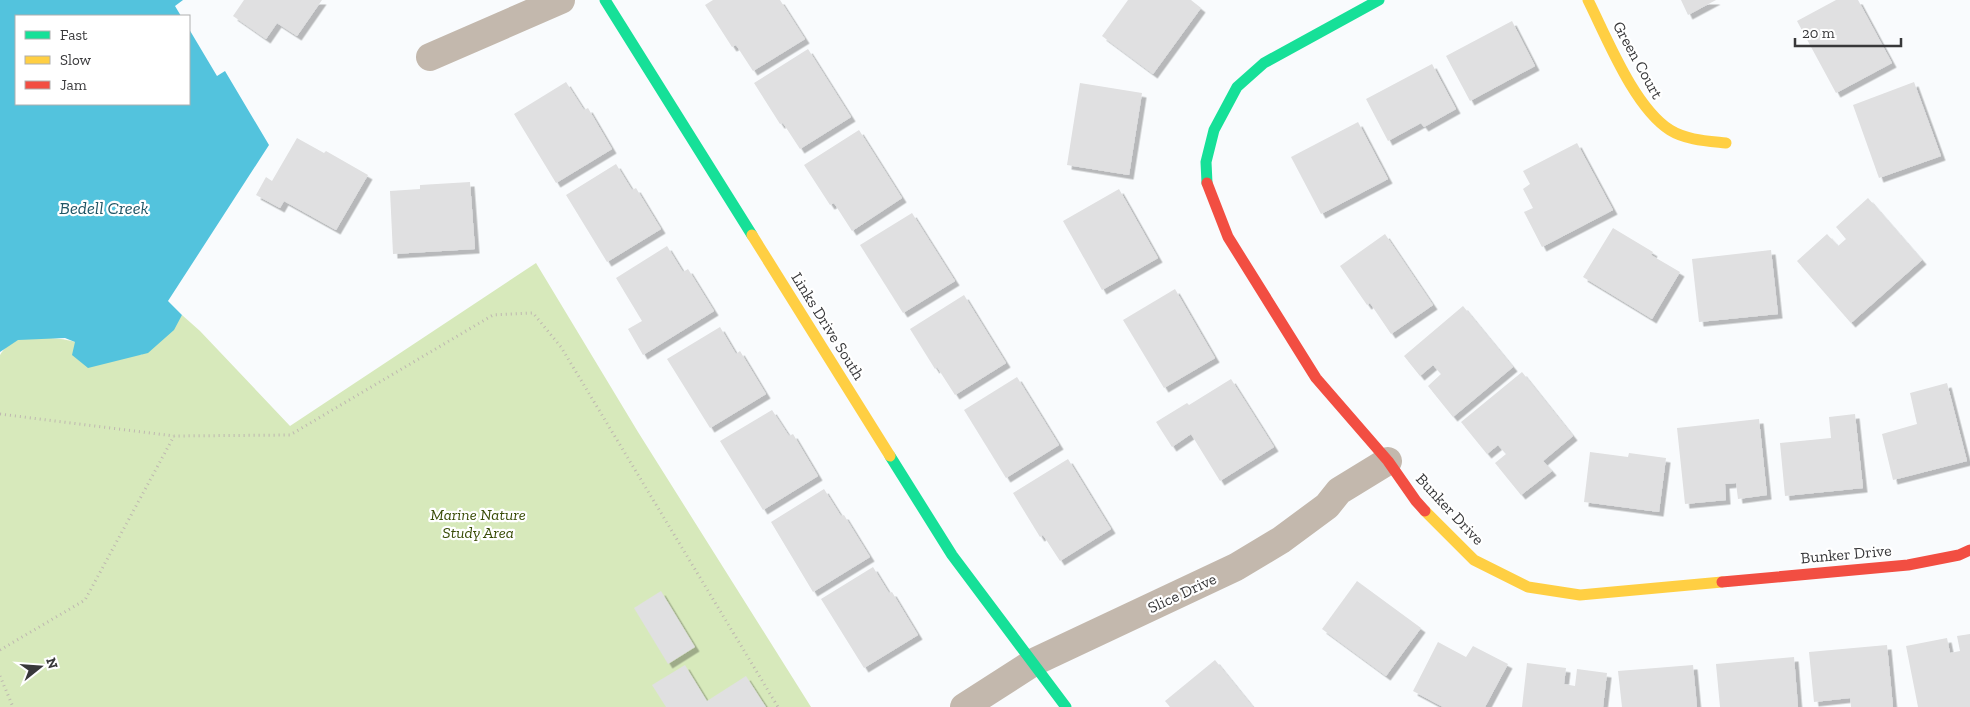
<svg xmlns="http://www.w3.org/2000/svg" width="1970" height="707" viewBox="0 0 1970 707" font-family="'Zilla Slab',serif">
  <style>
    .green { fill: #d7e9bb }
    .water { fill: #53c3dd }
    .building { fill: #e0e0e1; filter: url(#shadow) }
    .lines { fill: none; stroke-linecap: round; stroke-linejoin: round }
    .path { stroke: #beb7b0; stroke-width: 3; stroke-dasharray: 1 4; stroke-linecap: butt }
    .street { stroke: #c3b8ad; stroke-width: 28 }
    .fast { stroke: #16e098; stroke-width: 11 }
    .slow { stroke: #ffcf43; stroke-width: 11 }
    .jam { stroke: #f24e42; stroke-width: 11 }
    .labels { text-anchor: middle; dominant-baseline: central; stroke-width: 4.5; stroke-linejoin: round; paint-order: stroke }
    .street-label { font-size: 16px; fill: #38383a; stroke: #fff }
    .park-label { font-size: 16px; font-style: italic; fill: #384b05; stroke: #fff }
    .water-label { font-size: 18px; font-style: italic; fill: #205666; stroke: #fff }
  </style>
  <defs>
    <filter id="shadow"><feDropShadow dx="4.5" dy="4.5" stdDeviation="0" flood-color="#0004"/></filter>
  </defs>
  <rect width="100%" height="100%" fill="#f9fbfd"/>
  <path class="green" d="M 536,263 L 638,432 L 811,707 L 0,707 L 0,355 C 3,349 13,341 19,339 C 30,336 64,338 75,342 L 141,355 L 182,315 L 200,331 L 290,426 Z"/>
  <path class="water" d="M 0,0 L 183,0 L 175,6 L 181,16 L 16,16 L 16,104 L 189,104 L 189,29 L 217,76 L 225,71 L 269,145 L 168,301 L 182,315 L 174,330 L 148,353 L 88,368 L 72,355 L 75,342 L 65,338 L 18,340 L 0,352 Z"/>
  <g class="building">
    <path d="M 244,0 L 322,0 L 297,36 L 277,23 L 266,39 L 233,16 Z"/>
    <path d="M 713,0 L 780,0 L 805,39 L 753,71 L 736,45 L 732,47 L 705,5 Z"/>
    <path d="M 1128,0 L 1191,0 L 1201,8 L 1153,74 L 1102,36 Z"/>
    <path d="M 1681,0 L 1716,0 L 1688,15 Z"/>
    <path d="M 1836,0 L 1858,0 L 1892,63 L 1836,93 L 1797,21 Z"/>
    <path d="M 1512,21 L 1535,66 L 1470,101 L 1446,56 Z"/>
    <path d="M 808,49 L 851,117 L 800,149 L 783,123 L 780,124 L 754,83 Z"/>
    <path d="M 1432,64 L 1456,109 L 1424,127 L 1421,123 L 1388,141 L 1366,99 Z"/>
    <path d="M 566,82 L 584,110 L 588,108 L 612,149 L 556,183 L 514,114 Z"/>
    <path d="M 1914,82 L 1941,156 L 1879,178 L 1853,105 Z"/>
    <path d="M 1080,83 L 1142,93 L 1129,175 L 1067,165 Z"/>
    <path d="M 1358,122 L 1388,179 L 1321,214 L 1291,157 Z"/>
    <path d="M 859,130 L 902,198 L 852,231 L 834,203 L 830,205 L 804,165 Z"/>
    <path d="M 297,138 L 324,153 L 326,151 L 368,175 L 336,230 L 284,201 L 280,208 L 256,195 L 266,177 L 272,181 Z"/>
    <path d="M 1577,143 L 1613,210 L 1542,247 L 1524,212 L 1533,208 L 1523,189 L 1530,184 L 1523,171 Z"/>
    <path d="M 616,164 L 632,190 L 636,188 L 661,229 L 607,262 L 566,195 Z"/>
    <path d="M 470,182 L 475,249 L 393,254 L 390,191 L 420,189 L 420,185 Z"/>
    <path d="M 1119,189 L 1158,258 L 1102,290 L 1063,221 Z"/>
    <path d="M 1868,198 L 1922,260 L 1851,323 L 1797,261 L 1827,234 L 1838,246 L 1846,239 L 1836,227 Z"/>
    <path d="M 912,213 L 955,281 L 903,313 L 860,245 Z"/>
    <path d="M 1613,228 L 1653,252 L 1651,255 L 1680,272 L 1652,319 L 1583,277 Z"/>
    <path d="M 1385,234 L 1433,305 L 1391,334 L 1370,303 L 1367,305 L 1340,266 Z"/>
    <path d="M 667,246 L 683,272 L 688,269 L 714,311 L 643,355 L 628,329 L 642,321 L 616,278 Z"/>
    <path d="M 1771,250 L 1778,314 L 1699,322 L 1692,259 Z"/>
    <path d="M 1175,289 L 1215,358 L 1164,388 L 1123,320 Z"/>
    <path d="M 964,295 L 1006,363 L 955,395 L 937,367 L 935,369 L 910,329 Z"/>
    <path d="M 1463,306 L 1513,367 L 1453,417 L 1428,386 L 1441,374 L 1433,365 L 1420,376 L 1404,356 Z"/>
    <path d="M 720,327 L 736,354 L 740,351 L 766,394 L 710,428 L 667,359 Z"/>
    <path d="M 1522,372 L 1573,436 L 1543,461 L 1552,471 L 1521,495 L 1495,463 L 1506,454 L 1498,445 L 1487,454 L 1461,422 Z"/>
    <path d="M 1017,377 L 1059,445 L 1006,478 L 964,410 Z"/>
    <path d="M 1231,379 L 1274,447 L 1220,481 L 1191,434 L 1172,447 L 1156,422 L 1187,403 L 1189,405 Z"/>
    <path d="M 1947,383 L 1967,461 L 1893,480 L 1882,434 L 1917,424 L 1910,393 Z"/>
    <path d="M 772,410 L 789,436 L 793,434 L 818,476 L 763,510 L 720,441 Z"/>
    <path d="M 1855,414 L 1863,488 L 1785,496 L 1780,443 L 1831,438 L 1829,417 Z"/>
    <path d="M 1759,419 L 1767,495 L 1738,499 L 1736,483 L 1725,484 L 1726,500 L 1685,504 L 1677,428 Z"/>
    <path d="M 1590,452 L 1628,457 L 1629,453 L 1666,458 L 1659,512 L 1584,502 Z"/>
    <path d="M 1068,459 L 1111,529 L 1060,561 L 1043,535 L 1040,537 L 1013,493 Z"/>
    <path d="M 824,489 L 841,516 L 844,515 L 870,557 L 813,592 L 771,522 Z"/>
    <path d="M 873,567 L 889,593 L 892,592 L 918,635 L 864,668 L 821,599 Z"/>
    <path d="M 1357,581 L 1421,628 L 1386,676 L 1322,629 Z"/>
    <path d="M 661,591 L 695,647 L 668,664 L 634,608 Z"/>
    <path d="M 1970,634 L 1970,707 L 1918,707 L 1906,646 L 1947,638 L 1950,653 L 1960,651 L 1957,636 Z"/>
    <path d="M 1438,642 L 1466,657 L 1473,646 L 1508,664 L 1485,707 L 1443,707 L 1413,691 Z"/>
    <path d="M 1887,645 L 1893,707 L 1851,707 L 1850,698 L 1814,702 L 1809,652 Z"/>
    <path d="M 1794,657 L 1798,707 L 1720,707 L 1716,664 Z"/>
    <path d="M 1215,660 L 1253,707 L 1170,707 L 1165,701 Z"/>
    <path d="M 1527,663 L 1566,668 L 1564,684 L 1575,686 L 1577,669 L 1607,673 L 1603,707 L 1522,707 Z"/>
    <path d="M 685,665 L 707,701 L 746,676 L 766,707 L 666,707 L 652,685 Z"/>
    <path d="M 1693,665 L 1697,707 L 1622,707 L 1618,671 Z"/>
  </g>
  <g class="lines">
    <g class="path">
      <path d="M 0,414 L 174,436 L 290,435 L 493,315 L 533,313 L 561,347 L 778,707"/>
      <path d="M 0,650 L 85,600 L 174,436"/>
      <path d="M 0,676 L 13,707"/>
    </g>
    <g class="street">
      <path d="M 430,57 L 561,0"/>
      <path d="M 964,707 L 1034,662 L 1236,567 L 1281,540 L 1327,506 L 1339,491 L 1388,461"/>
    </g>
    <g class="fast">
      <path d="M 605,0 L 752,235"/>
      <path d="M 1207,183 L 1206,162 L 1214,130 L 1237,87 L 1264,63 L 1379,0"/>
      <path d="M 890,456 L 952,555 L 1066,707"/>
    </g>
    <g class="slow">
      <path d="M 1588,0 C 1607,38 1634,107 1670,130 C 1686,140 1708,141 1726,143"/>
      <path d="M 752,235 L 890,456"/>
      <path d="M 1425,511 L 1474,560 L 1528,587 L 1580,595 L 1722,582"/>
    </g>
    <g class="jam">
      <path d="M 1207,183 L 1228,237 L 1316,378 L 1388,461 L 1416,501 L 1425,511"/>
      <path d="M 1722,582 L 1908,565 L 1959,555 L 1970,550"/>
    </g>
  </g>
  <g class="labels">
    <g class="street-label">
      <text transform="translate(1638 60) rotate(61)">Green Court</text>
      <text transform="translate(828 326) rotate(58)">Links Drive South</text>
      <text transform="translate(1450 509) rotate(47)">Bunker Drive</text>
      <text transform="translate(1846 554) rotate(-5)">Bunker Drive</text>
      <text transform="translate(1182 593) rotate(-25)">Slice Drive</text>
    </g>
    <g class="park-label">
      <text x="478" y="514">Marine Nature<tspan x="478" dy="18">Study Area</tspan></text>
    </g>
    <g class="water-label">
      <text x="104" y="208">Bedell Creek</text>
    </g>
  </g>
  <rect x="15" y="15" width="175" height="90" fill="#ffffff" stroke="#afafb0"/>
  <rect x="25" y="31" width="25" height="8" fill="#16e098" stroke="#afafb0"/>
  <text x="60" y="40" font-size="15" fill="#38383a">Fast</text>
  <rect x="25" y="56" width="25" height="8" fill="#ffcf43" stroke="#afafb0"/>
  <text x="60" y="65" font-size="15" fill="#38383a">Slow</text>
  <rect x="25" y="81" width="25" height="8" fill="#f24e42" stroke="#afafb0"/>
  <text x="60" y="90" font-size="15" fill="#38383a">Jam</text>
  <g transform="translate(40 667) rotate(73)" stroke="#ffffff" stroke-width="4" paint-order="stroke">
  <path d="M0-4L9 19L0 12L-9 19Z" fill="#38383a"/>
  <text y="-8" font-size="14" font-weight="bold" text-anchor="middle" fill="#38383a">N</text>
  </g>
  <path d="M1795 38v8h106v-8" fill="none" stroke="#38383a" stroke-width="2.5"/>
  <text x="1802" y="38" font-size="15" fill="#38383a" stroke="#ffffff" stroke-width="4" paint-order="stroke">20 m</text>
</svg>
